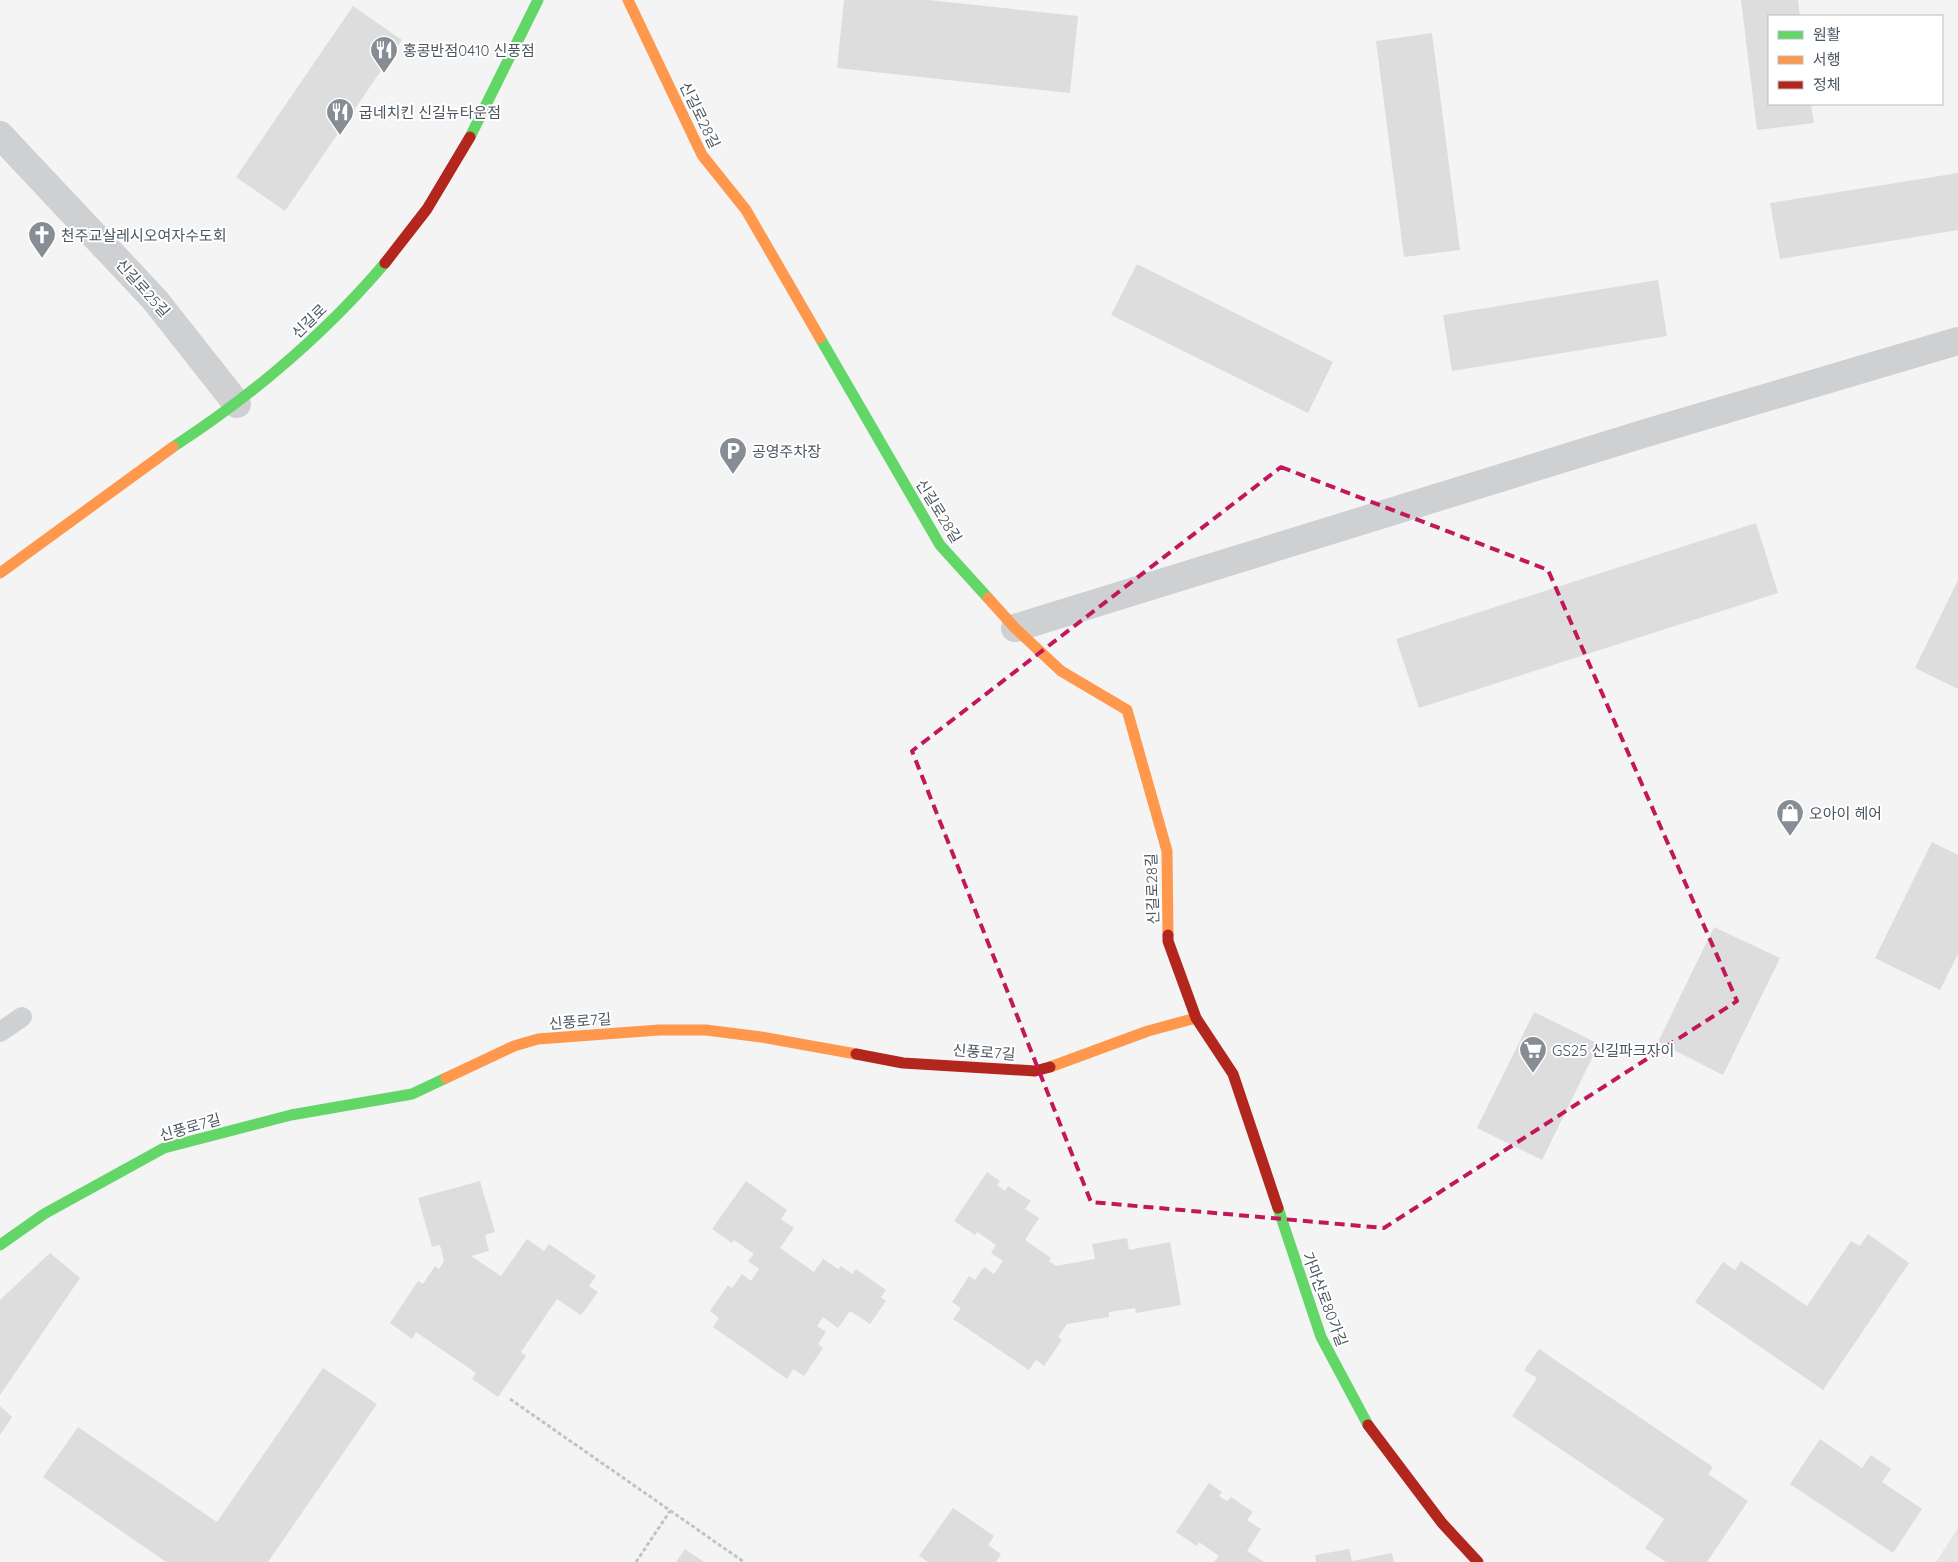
<svg xmlns="http://www.w3.org/2000/svg" width="1958" height="1562" viewBox="0 0 1958 1562" font-family="Quicksand,'Noto Sans KR',sans-serif">
  <style>
    .education { fill: #e6e5e6 }
    .building { fill: #ddddde }
    .lines { fill: none; stroke-linecap: round; stroke-linejoin: round }
    .path { stroke: #bcc7c4; stroke-width: 3; stroke-dasharray: 4 2.5; stroke-linecap: butt }
    .lane { stroke: #ced0d2; stroke-width: 20 }
    .street { stroke: #ced0d2; stroke-width: 28 }
    .fast { stroke: #63d668; stroke-width: 11 }
    .slow { stroke: #ff974d; stroke-width: 11 }
    .jam { stroke: #b3261e; stroke-width: 11 }
    .marked { fill: none; stroke: #c2185b; stroke-width: 4; stroke-dasharray: 10 6; stroke-linejoin: round }
    .labels { text-anchor: middle; dominant-baseline: central; stroke-width: 4; stroke-linejoin: round; paint-order: stroke }
    .poi-label { font-size: 15px; fill: #4a5661; stroke: #fff; text-anchor: start }
    .street-label { font-size: 15px; fill: #4a5661; stroke: #fff }
  </style>
  <rect width="100%" height="100%" fill="#f4f4f4"/>
  <path class="education" d="M 1958,1528 L 1958,1562 L 1936,1562 Z"/>
  <g class="building">
    <path d="M 844,0 L 928,0 L 1078,16 L 1070,93 L 837,68 Z"/>
    <path d="M 1741,0 L 1798,0 L 1800,16 L 1769,16 L 1769,104 L 1811,104 L 1814,123 L 1757,130 Z"/>
    <path d="M 353,6 L 402,40 L 285,211 L 236,177 Z"/>
    <path d="M 1432,33 L 1460,250 L 1404,257 L 1376,41 Z"/>
    <path d="M 1958,173 L 1958,230 L 1780,259 L 1770,203 Z"/>
    <path d="M 1137,264 L 1333,362 L 1308,413 L 1111,315 Z"/>
    <path d="M 1658,280 L 1667,336 L 1452,371 L 1443,315 Z"/>
    <path d="M 1756,523 L 1778,593 L 1419,708 L 1396,639 Z"/>
    <path d="M 1958,580 L 1958,689 L 1915,668 Z"/>
    <path d="M 1932,842 L 1958,855 L 1958,954 L 1940,990 L 1875,958 Z"/>
    <path d="M 1714,927 L 1780,958 L 1723,1075 L 1658,1042 Z"/>
    <path d="M 1534,1012 L 1599,1044 L 1542,1160 L 1477,1128 Z"/>
    <path d="M 987,1172 L 1000,1181 L 997,1185 L 1005,1191 L 1008,1186 L 1031,1201 L 1025,1209 L 1039,1218 L 1025,1240 L 1051,1258 L 1049,1261 L 1056,1266 L 1095,1259 L 1092,1244 L 1127,1238 L 1129,1250 L 1170,1242 L 1181,1305 L 1136,1313 L 1135,1308 L 1109,1312 L 1109,1317 L 1067,1324 L 1058,1337 L 1062,1340 L 1044,1366 L 1036,1360 L 1029,1370 L 953,1319 L 961,1308 L 952,1302 L 969,1276 L 975,1280 L 984,1267 L 994,1274 L 1003,1261 L 991,1253 L 996,1245 L 977,1232 L 975,1235 L 954,1221 Z"/>
    <path d="M 480,1181 L 495,1232 L 485,1235 L 489,1251 L 471,1256 L 501,1276 L 527,1239 L 544,1251 L 549,1244 L 596,1276 L 589,1286 L 598,1292 L 581,1315 L 557,1299 L 521,1352 L 526,1356 L 498,1397 L 472,1379 L 476,1373 L 416,1332 L 412,1339 L 390,1323 L 418,1281 L 423,1284 L 435,1266 L 439,1269 L 444,1261 L 440,1245 L 432,1247 L 418,1198 Z"/>
    <path d="M 746,1181 L 787,1210 L 781,1219 L 794,1228 L 780,1248 L 814,1272 L 823,1259 L 838,1269 L 841,1266 L 852,1274 L 856,1269 L 886,1290 L 881,1297 L 886,1301 L 870,1324 L 850,1311 L 838,1328 L 823,1317 L 817,1326 L 826,1332 L 818,1344 L 823,1348 L 804,1376 L 793,1369 L 787,1379 L 713,1327 L 719,1318 L 710,1311 L 728,1285 L 732,1288 L 742,1274 L 751,1281 L 759,1269 L 748,1261 L 754,1254 L 734,1240 L 732,1243 L 712,1229 Z"/>
    <path d="M 1868,1234 L 1909,1263 L 1823,1390 L 1695,1302 L 1723,1262 L 1735,1270 L 1741,1261 L 1807,1306 L 1851,1241 L 1860,1246 Z"/>
    <path d="M 50,1253 L 80,1278 L 0,1395 L 0,1300 Z"/>
    <path d="M 1539,1349 L 1713,1467 L 1708,1474 L 1748,1501 L 1707,1562 L 1666,1562 L 1645,1548 L 1664,1519 L 1512,1416 L 1537,1378 L 1524,1370 Z"/>
    <path d="M 323,1368 L 377,1404 L 268,1562 L 166,1562 L 43,1477 L 78,1427 L 217,1522 Z"/>
    <path d="M 0,1406 L 12,1417 L 0,1435 Z"/>
    <path d="M 1820,1439 L 1862,1468 L 1871,1455 L 1891,1469 L 1882,1482 L 1922,1509 L 1893,1553 L 1790,1484 Z"/>
    <path d="M 1209,1483 L 1222,1492 L 1219,1496 L 1227,1501 L 1231,1497 L 1253,1512 L 1247,1520 L 1261,1529 L 1247,1551 L 1264,1562 L 1214,1562 L 1219,1556 L 1199,1542 L 1197,1546 L 1176,1532 Z"/>
    <path d="M 953,1508 L 994,1536 L 988,1545 L 1001,1554 L 996,1562 L 928,1562 L 919,1556 Z"/>
    <path d="M 685,1549 L 704,1562 L 676,1562 Z"/>
    <path d="M 1349,1549 L 1352,1561 L 1392,1553 L 1394,1562 L 1316,1562 L 1315,1555 Z"/>
  </g>
  <g class="lines">
    <g class="path">
      <path d="M 510,1399 L 744,1562"/>
      <path d="M 636,1562 L 670,1511"/>
    </g>
    <path class="lane" d="M 0,1032 L 22,1017"/>
    <g class="street">
      <path d="M 0,135 L 155,300 L 237,404"/>
      <path d="M 1015,628 L 1646,433 L 1958,341"/>
    </g>
    <g class="fast">
      <path d="M 470,137 L 538,0"/>
      <path d="M 820,338 L 940,545 L 988,598"/>
      <path d="M 173,447 C 253,395 323,336 385,263"/>
      <path d="M 1278,1208 L 1321,1337 L 1368,1425"/>
      <path d="M 0,1245 L 44,1214 L 164,1148 L 291,1115 L 412,1094 L 446,1078"/>
    </g>
    <g class="slow">
      <path d="M 628,0 L 702,155 L 746,210 L 820,338"/>
      <path d="M 0,573 L 173,447"/>
      <path d="M 988,598 L 1015,628 L 1061,671 L 1127,710 L 1167,851 L 1168,935"/>
      <path d="M 1050,1067 L 1148,1031 L 1196,1018"/>
      <path d="M 446,1078 L 514,1046 L 538,1039 L 659,1030 L 706,1030 L 761,1037 L 856,1054"/>
    </g>
    <g class="jam">
      <path d="M 385,263 L 427,209 L 470,137"/>
      <path d="M 1168,935 L 1168,941 L 1196,1018 L 1233,1074 L 1278,1208"/>
      <path d="M 856,1054 L 903,1063 L 1035,1071 L 1050,1067"/>
      <path d="M 1368,1425 L 1442,1523 L 1478,1562"/>
    </g>
  </g>
  <path class="marked" d="M 1281,467 L 1548,570 L 1737,1001 L 1384,1228 L 1091,1202 L 912,751 Z"/>
  <defs>
    <symbol id="restaurant-pin" viewBox="-11 -11 22 30"><path d="M0 17L-7.5 6A9.5 9.5 0 1 1 7.5 6Z" fill="#868d94" stroke="#fff"/><path d="M-5-6h1v4h1v-4h1v4h1v-4h1v5L-1.5 .5V6h-2V.5L-5-1ZM5-6V6H3V1.5H1.5Q1.5-4 5-6Z" fill="#fff"/></symbol>
    <symbol id="church-pin" viewBox="-11 -11 22 30"><path d="M0 17L-7.5 6A9.5 9.5 0 1 1 7.5 6Z" fill="#868d94" stroke="#fff"/><path d="M-1.2-6h2.4v3.5h3.3v2.4h-3.3V6h-2.4V-.1h-3.3v-2.4h3.3Z" fill="#fff"/></symbol>
    <symbol id="parking-pin" viewBox="-11 -11 22 30"><path d="M0 17L-7.5 6A9.5 9.5 0 1 1 7.5 6Z" fill="#868d94" stroke="#fff"/><path d="M-3.5-5.5H1a3.5 3.5 0 0 1 0 7H-1V5.5H-3.5ZM-1-3.4V-.6H.8a1.4 1.4 0 0 0 0-2.8Z" fill="#fff"/></symbol>
    <symbol id="shop-pin" viewBox="-11 -11 22 30"><path d="M0 17L-7.5 6A9.5 9.5 0 1 1 7.5 6Z" fill="#868d94" stroke="#fff"/><path d="M-5-2.5h2.3a2.7 3.5 0 0 1 5.4 0H5L5.5 6h-11ZM-1.5-2.5h3a1.5 2.3 0 0 0-3 0Z" fill="#fff"/></symbol>
    <symbol id="supermarket-pin" viewBox="-11 -11 22 30"><path d="M0 17L-7.5 6A9.5 9.5 0 1 1 7.5 6Z" fill="#868d94" stroke="#fff"/><path d="M-6-5.5h2.5l.6 2H6L4.5 2H-2.5L-4.4-4H-6ZM-1.5 3.2a1.3 1.3 0 1 0 .1 0ZM3 3.2a1.3 1.3 0 1 0 .1 0Z" fill="#fff"/></symbol>
  </defs>
  <g fill-rule="evenodd">
    <use href="#restaurant-pin" x="368" y="34" width="32" height="43"/>
    <use href="#restaurant-pin" x="324" y="96" width="32" height="43"/>
    <use href="#church-pin" x="26" y="219" width="32" height="43"/>
    <use href="#parking-pin" x="717" y="435" width="32" height="43"/>
    <use href="#shop-pin" x="1774" y="797" width="32" height="43"/>
    <use href="#supermarket-pin" x="1517" y="1034" width="32" height="43"/>
  </g>
  <g class="labels">
    <g class="poi-label">
      <text x="403" y="50">홍콩반점0410 신풍점</text>
      <text x="359" y="112">굽네치킨 신길뉴타운점</text>
      <text x="61" y="235">천주교살레시오여자수도회</text>
      <text x="752" y="451">공영주차장</text>
      <text x="1809" y="813">오아이 헤어</text>
      <text x="1552" y="1050">GS25 신길파크자이</text>
    </g>
    <g class="street-label">
      <text transform="translate(700 115) rotate(64)">신길로28길</text>
      <text transform="translate(143 288) rotate(48)">신길로25길</text>
      <text transform="translate(309 321) rotate(-44)">신길로</text>
      <text transform="translate(939 511) rotate(58)">신길로28길</text>
      <text transform="translate(1152 889) rotate(-92)">신길로28길</text>
      <text transform="translate(580 1021) rotate(-5)">신풍로7길</text>
      <text transform="translate(984 1052) rotate(4)">신풍로7길</text>
      <text transform="translate(190 1127) rotate(-16)">신풍로7길</text>
      <text transform="translate(1325 1299) rotate(69)">가마산로80가길</text>
    </g>
  </g>
  <rect x="1768" y="15" width="175" height="90" fill="#ffffff" stroke="#b7bbc0"/>
  <rect x="1778" y="31" width="25" height="8" fill="#63d668" stroke="#b7bbc0"/>
  <text x="1813" y="40" font-size="15" fill="#4a5661">원활</text>
  <rect x="1778" y="56" width="25" height="8" fill="#ff974d" stroke="#b7bbc0"/>
  <text x="1813" y="65" font-size="15" fill="#4a5661">서행</text>
  <rect x="1778" y="81" width="25" height="8" fill="#b3261e" stroke="#b7bbc0"/>
  <text x="1813" y="90" font-size="15" fill="#4a5661">정체</text>
</svg>
